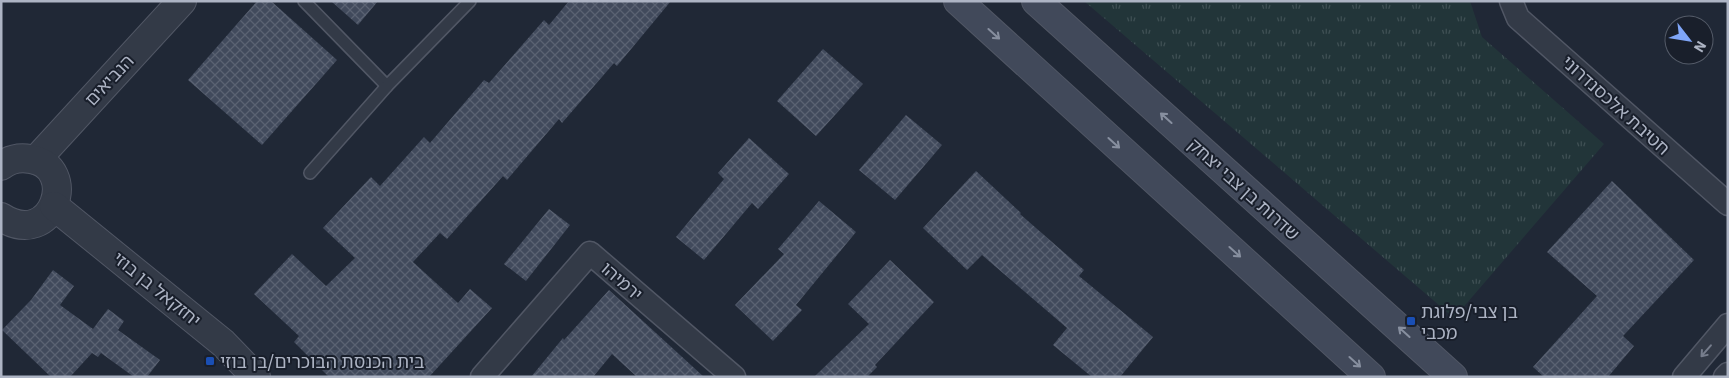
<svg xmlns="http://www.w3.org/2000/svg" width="1729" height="378" viewBox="0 0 1729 378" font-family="'IBM Plex Sans','Noto Sans Hebrew',sans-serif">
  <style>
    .grass { fill: url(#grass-tufts) }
    .building { fill: url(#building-cross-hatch) }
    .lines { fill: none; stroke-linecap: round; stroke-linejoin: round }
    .service-casing { stroke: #515765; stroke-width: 14 }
    .minor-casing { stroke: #515765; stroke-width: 25 }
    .tertiary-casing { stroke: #515765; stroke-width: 30 }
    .secondary-casing { stroke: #515765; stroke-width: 30 }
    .service { stroke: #333a47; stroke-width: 11 }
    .minor { stroke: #333a47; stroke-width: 22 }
    .tertiary { stroke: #333a47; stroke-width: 28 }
    .secondary { stroke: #41495a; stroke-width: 28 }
    .oneway { stroke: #878f9f }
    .oneway2 { stroke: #767d8c }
    .transit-dot { fill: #1a4fb4; stroke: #191f2b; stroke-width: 2 }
    .labels { text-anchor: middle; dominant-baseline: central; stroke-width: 4; stroke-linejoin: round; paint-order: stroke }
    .street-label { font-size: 18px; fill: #adb4c4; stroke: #191f2b }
    .poi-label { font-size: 18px; fill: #adb4c4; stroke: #191f2b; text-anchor: start }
  </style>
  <defs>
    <pattern id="grass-tufts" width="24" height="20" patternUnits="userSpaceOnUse" patternTransform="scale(1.25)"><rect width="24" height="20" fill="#223539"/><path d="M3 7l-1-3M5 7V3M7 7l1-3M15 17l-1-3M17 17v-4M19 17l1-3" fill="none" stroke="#3f5054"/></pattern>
    <pattern id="building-cross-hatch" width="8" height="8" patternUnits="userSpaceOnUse" patternTransform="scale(1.25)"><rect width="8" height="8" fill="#414a5c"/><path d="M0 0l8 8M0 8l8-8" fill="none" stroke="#5a6272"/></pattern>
  </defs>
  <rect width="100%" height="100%" fill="#202836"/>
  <path class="grass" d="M 1084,1 L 1470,1 L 1482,37 L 1604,144 L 1454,318 Z"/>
  <g class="building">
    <path d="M 257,1 L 271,1 L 337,60 L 262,145 L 188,80 Z"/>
    <path d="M 331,1 L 378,1 L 358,25 Z"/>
    <path d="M 569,1 L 671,1 L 617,66 L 614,63 L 562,123 L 559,119 L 507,180 L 503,176 L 447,239 L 440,233 L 413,262 L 458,303 L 470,289 L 492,308 L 429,377 L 329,377 L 294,342 L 299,336 L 254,294 L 292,254 L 326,286 L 355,258 L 323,228 L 371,177 L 380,186 L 424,137 L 430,143 L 484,80 L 489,83 L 544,20 L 549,25 Z"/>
    <path d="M 823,49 L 863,84 L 816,136 L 777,101 Z"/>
    <path d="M 906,115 L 942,145 L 895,200 L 859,170 Z"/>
    <path d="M 749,138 L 789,174 L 758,209 L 752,203 L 704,260 L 676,237 L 724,179 L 718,173 Z"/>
    <path d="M 976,171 L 1021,213 L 1020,214 L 1084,270 L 1079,276 L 1153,337 L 1120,377 L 1092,377 L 1053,345 L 1067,328 L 982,255 L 967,270 L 923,228 Z"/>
    <path d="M 1612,181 L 1694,260 L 1623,336 L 1634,346 L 1608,377 L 1544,377 L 1533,367 L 1597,296 L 1547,252 Z"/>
    <path d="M 819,201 L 856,232 L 796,305 L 802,310 L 773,341 L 735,305 L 784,254 L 778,249 Z"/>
    <path d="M 549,209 L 570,225 L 526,281 L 504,264 Z"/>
    <path d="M 890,260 L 934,302 L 875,365 L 877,367 L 867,377 L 814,377 L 869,324 L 848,304 Z"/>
    <path d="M 53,270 L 74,286 L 60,305 L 93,329 L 108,309 L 124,321 L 118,330 L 160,360 L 147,377 L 134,377 L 101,353 L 98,357 L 92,353 L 70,377 L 51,377 L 2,330 L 31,300 Z"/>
    <path d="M 609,290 L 704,377 L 637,377 L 612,354 L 593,377 L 531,377 L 563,338 L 564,340 Z"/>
  </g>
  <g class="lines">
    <defs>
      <g id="service">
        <path d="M 304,1 L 387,86"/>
        <path d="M 310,173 L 387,86 L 470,1"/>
      </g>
      <g id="minor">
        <path d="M 1511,1 L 1518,18 L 1728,204"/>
        <path d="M 482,377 L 590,253 L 734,377"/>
        <path d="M 1684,377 L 1728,325"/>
        <path d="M 1725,377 L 1728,374"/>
      </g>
      <g id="tertiary">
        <path d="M 36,160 L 182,1"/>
        <path d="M 1,166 C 10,159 19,157 30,159 C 80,166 54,251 1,217"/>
        <path d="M 54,206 L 223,343 L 256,377"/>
      </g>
      <g id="secondary">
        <path d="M 958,1 L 1371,377"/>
        <path d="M 1036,1 L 1453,377"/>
      </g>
    </defs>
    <use href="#service" class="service-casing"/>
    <use href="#minor" class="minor-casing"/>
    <use href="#tertiary" class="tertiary-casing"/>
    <use href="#secondary" class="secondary-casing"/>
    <use href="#service" class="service"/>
    <use href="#minor" class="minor"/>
    <use href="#tertiary" class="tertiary"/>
    <use href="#secondary" class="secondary"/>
  </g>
  <defs><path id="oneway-shaft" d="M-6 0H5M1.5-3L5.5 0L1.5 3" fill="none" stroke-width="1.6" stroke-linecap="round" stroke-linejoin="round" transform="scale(1.25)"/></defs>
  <g class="oneway">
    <use href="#oneway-shaft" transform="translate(994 34) rotate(42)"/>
    <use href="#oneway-shaft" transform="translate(1166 118) rotate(-138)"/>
    <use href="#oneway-shaft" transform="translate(1114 143) rotate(42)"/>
    <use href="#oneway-shaft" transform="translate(1235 252) rotate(42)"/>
    <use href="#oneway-shaft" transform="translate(1404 332) rotate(-138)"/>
    <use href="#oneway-shaft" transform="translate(1355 362) rotate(42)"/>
  </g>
  <use class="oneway2" href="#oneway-shaft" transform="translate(1706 351) rotate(131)"/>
  <g class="transit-dot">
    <rect x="1406" y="316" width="10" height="10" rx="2.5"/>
    <rect x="205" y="356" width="10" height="10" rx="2.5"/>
  </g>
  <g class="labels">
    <g class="street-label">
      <text transform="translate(109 80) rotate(-47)">הנביאים</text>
      <text transform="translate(1616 105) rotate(42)">חטיבת אלכסנדרוני</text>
      <text transform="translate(1244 189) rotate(42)">שדרות בן צבי יצחק</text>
      <text transform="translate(622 281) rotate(41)">ירמיהו</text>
      <text transform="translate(157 289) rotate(39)">יחזקאל בן בוזי</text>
    </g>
    <g class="poi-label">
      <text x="1421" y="311">בן צבי/פלוגת<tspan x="1421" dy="21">מכבי</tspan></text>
      <text x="220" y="361">בית הכנסת הבוכרים/בן בוזי</text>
    </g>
  </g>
  <rect width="1729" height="378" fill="none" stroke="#adb4c4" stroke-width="5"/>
  <g transform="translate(1689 40) rotate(121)"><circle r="24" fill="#191f2b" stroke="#545b68"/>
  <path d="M0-4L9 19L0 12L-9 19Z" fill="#7fa5f7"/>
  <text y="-8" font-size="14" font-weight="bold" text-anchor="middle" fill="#adb4c4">N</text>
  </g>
</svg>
